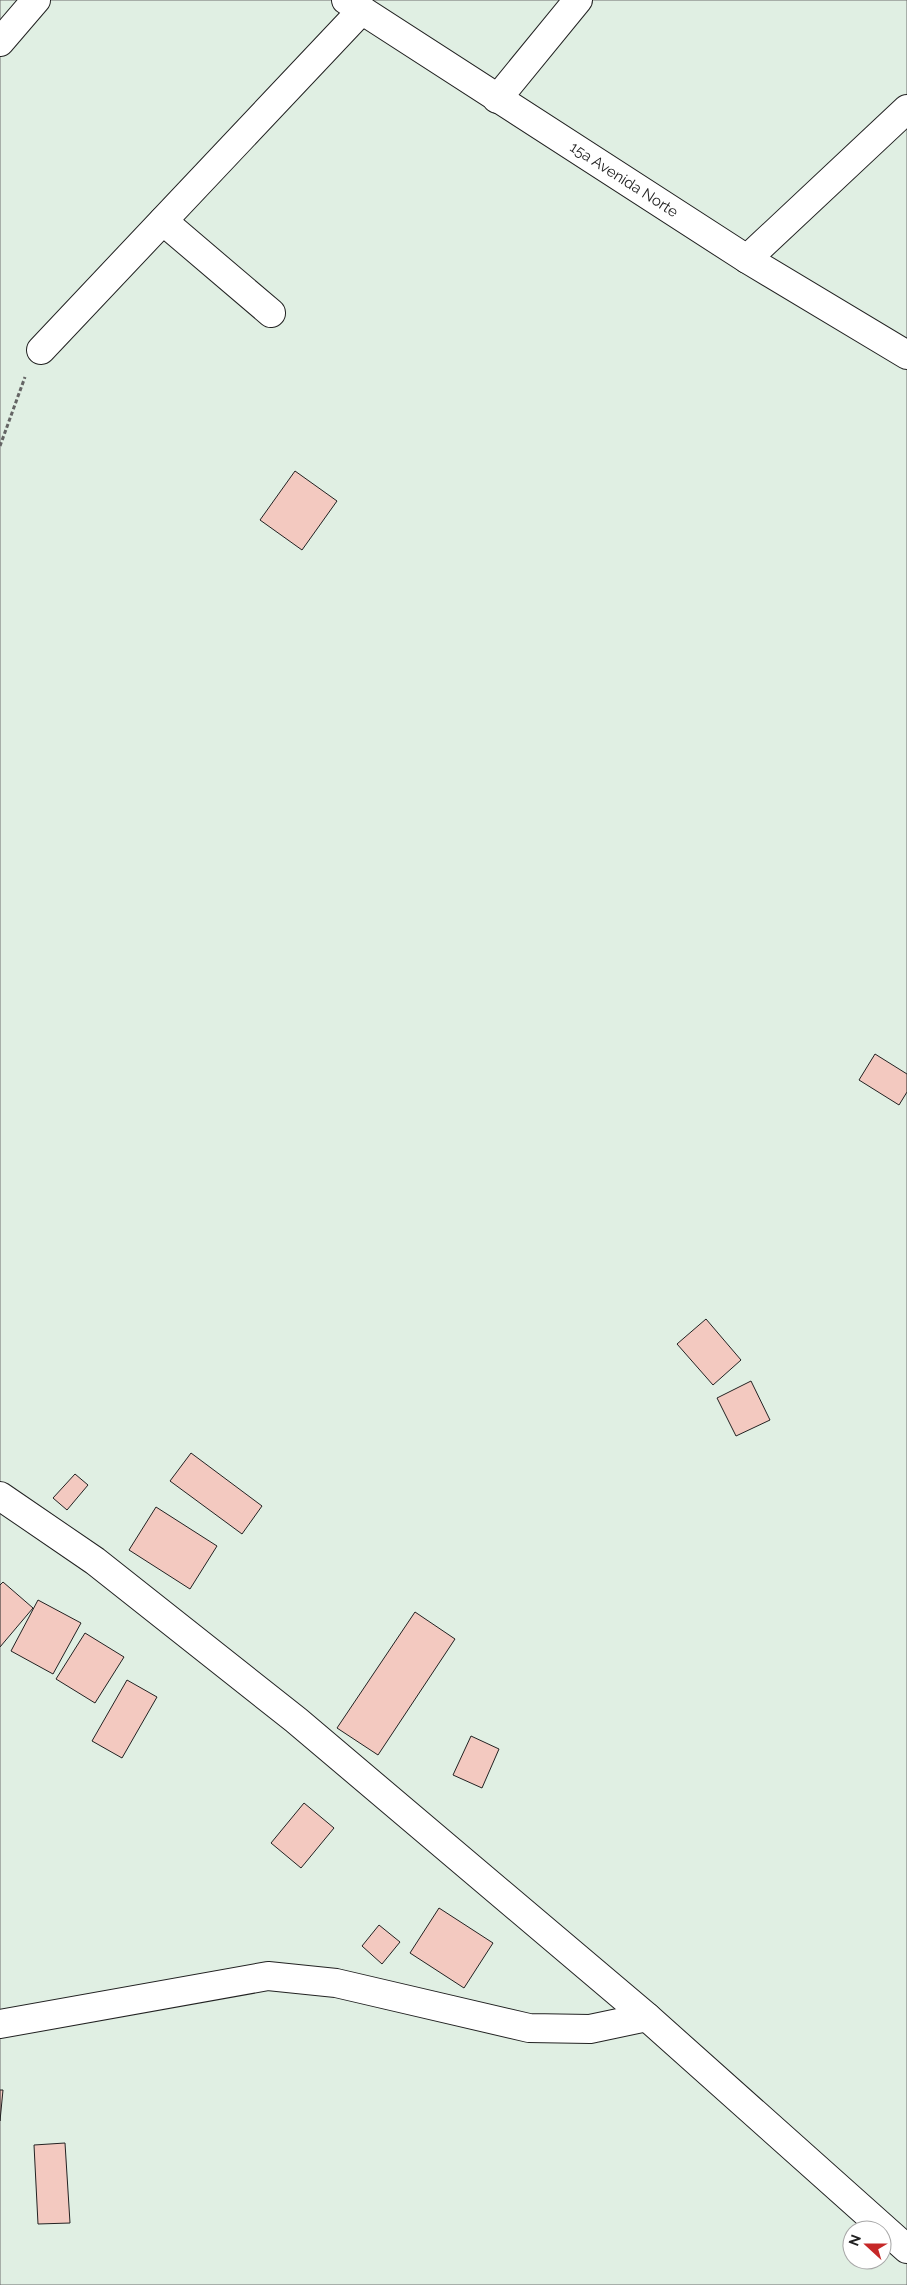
<svg xmlns="http://www.w3.org/2000/svg" width="907" height="2285" viewBox="0 0 907 2285" font-family="Raleway,sans-serif">
  <style>
    .green { fill: #e0efe3; stroke: #6f6f6f; fill-rule: evenodd }
    .building { fill: #f3c9c0; stroke: #222 }
    .lines { fill: none; stroke-linecap: round; stroke-linejoin: round }
    .minor-casing { stroke: #222; stroke-width: 30 }
    .path { stroke: #646464; stroke-width: 3; stroke-dasharray: 4 2.5; stroke-linecap: butt }
    .minor { stroke: #fff; stroke-width: 28 }
    .labels { text-anchor: middle; dominant-baseline: central; stroke-width: 4; stroke-linejoin: round; paint-order: stroke }
    .street-label { font-size: 15px; fill: #222; stroke: #fff }
  </style>
  <rect width="100%" height="100%" fill="#fff"/>
  <path class="green" d="M 0,0 L 907,0 L 907,2285 L 0,2285 ZM 852,2230 L 882,2230 L 882,2260 L 852,2260 Z"/>
  <g class="building">
    <path d="M 295,471 L 337,501 L 302,550 L 260,520 Z"/>
    <path d="M 875,1054 L 907,1074 L 907,1092 L 899,1105 L 859,1080 Z"/>
    <path d="M 706,1319 L 741,1360 L 713,1385 L 677,1344 Z"/>
    <path d="M 751,1381 L 770,1420 L 736,1436 L 717,1398 Z"/>
    <path d="M 191,1453 L 262,1506 L 242,1534 L 170,1481 Z"/>
    <path d="M 75,1474 L 88,1485 L 67,1510 L 53,1498 Z"/>
    <path d="M 156,1507 L 217,1546 L 190,1589 L 129,1550 Z"/>
    <path d="M 3,1582 L 33,1608 L 0,1647 L 0,1585 Z"/>
    <path d="M 38,1600 L 81,1623 L 53,1674 L 11,1651 Z"/>
    <path d="M 415,1612 L 455,1639 L 378,1755 L 337,1728 Z"/>
    <path d="M 85,1633 L 124,1657 L 95,1703 L 56,1679 Z"/>
    <path d="M 127,1680 L 157,1697 L 122,1758 L 92,1741 Z"/>
    <path d="M 471,1736 L 499,1749 L 482,1788 L 453,1775 Z"/>
    <path d="M 304,1803 L 334,1828 L 301,1868 L 271,1843 Z"/>
    <path d="M 439,1908 L 493,1943 L 464,1988 L 410,1953 Z"/>
    <path d="M 379,1925 L 400,1942 L 382,1964 L 362,1946 Z"/>
    <path d="M 0,2090 L 3,2090 L 0,2121 Z"/>
    <path d="M 65,2143 L 70,2223 L 38,2224 L 34,2145 Z"/>
  </g>
  <g class="lines">
    <defs>
      <g id="minor">
        <path id="s1" d="M 346,0 L 747,259 L 907,355"/>
        <path d="M 0,42 L 36,0"/>
        <path d="M 497,99 L 578,0"/>
        <path d="M 163,221 L 271,313"/>
        <path d="M 747,259 L 907,109"/>
        <path d="M 41,350 L 362,10"/>
        <path d="M 0,1496 L 95,1561 L 296,1720 L 647,2017 L 907,2249"/>
        <path d="M 0,2024 L 268,1976 L 336,1983 L 529,2028 L 590,2029 L 647,2017"/>
      </g>
    </defs>
    <use href="#minor" class="minor-casing"/>
    <path class="path" d="M 0,446 L 25,377"/>
    <use href="#minor" class="minor"/>
  </g>
  <g class="labels">
    <g class="street-label">
      <text stroke="none"><textPath href="#s1" startOffset="331">15a Avenida Norte</textPath></text>
    </g>
  </g>
  <g transform="translate(867 2245) rotate(291)"><circle r="24" fill="#ffffff" stroke="#a7a7a7"/>
  <path d="M0-4L9 19L0 12L-9 19Z" fill="#c62828"/>
  <text y="-8" font-size="14" font-weight="bold" text-anchor="middle" fill="#222222">N</text>
  </g>
</svg>
